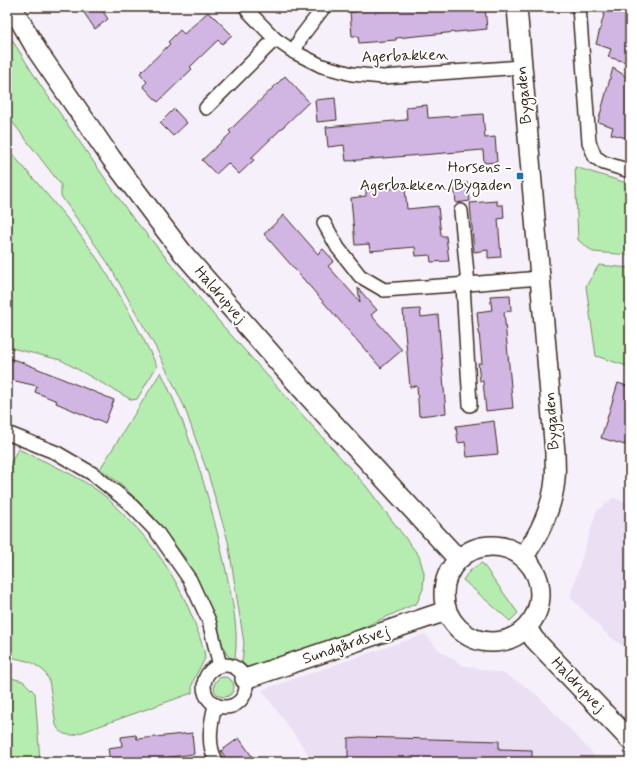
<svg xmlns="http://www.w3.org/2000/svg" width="637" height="769" viewBox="0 0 637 769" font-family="Mynerve,sans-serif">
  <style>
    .built { fill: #ebdff3 }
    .green { fill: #b5edb0; stroke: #788c67 }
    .building { fill: #d1b6e4; stroke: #3b2a1e }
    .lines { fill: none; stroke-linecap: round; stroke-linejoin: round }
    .street-casing { stroke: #3b2a1e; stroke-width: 16 }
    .secondary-casing { stroke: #3b2a1e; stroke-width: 22 }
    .street { stroke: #fff; stroke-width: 13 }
    .secondary { stroke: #fff; stroke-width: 19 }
    .poi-dot { fill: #1f6fb2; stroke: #fff; stroke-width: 1.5 }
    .labels { text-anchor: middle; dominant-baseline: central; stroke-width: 4; stroke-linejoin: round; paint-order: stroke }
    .street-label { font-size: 16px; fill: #3b2a1e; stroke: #fff }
    .poi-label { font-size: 16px; fill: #3b2a1e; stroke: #fff; text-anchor: end }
  </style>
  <rect width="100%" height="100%" fill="#f6f0fa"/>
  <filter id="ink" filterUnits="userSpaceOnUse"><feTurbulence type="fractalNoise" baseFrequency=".025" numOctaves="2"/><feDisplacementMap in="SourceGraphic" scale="8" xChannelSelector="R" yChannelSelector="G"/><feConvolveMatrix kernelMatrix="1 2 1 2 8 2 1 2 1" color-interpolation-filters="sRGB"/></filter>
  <g filter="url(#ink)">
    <g class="built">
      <path d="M 613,498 L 630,503 L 630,651 L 609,636 L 570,597 L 596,512 Z"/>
      <path d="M 425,634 L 440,651 L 462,665 L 504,674 L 522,684 L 539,697 L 594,755 L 590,762 L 314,762 L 262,690 Z"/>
    </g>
    <g class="green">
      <path d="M 7,32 L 41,86 L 129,213 L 222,325 L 366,486 L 419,556 L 424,573 L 423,589 L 417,603 L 351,633 L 249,669 L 242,662 L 244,643 L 228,541 L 208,474 L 184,406 L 156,348 L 108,263 L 61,196 L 61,185 L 7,115 Z"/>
      <path d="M 7,148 C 31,176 55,203 78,232 C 110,273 134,320 157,366 L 137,399 L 132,400 L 61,360 L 7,347 Z"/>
      <path d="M 575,167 L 630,184 L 630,255 L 593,252 L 578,240 Z"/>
      <path d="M 599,265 L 630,268 L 630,367 L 596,356 L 586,286 Z"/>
      <path d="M 161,372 C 192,437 211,501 226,571 C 232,599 239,629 235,658 L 231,658 L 227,655 L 223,646 L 211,609 L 185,558 L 153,516 L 121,484 L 100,469 Z"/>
      <path d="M 18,449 C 48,463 80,476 106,497 C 112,502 117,509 123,514 C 163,552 189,599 204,651 L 205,658 C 200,670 191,678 192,693 L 74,735 C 65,735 60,734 56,725 L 49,680 L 44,671 L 31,662 L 7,656 L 7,469 Z"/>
      <path d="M 482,563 L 518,613 L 510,621 L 463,580 C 468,572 473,567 482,563 Z"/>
      <path d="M 7,677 L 23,681 L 35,693 L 40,762 L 7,762 Z"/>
      <circle cx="224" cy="687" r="10"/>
    </g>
    <g class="building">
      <path d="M 80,7 L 100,7 L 108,19 L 95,29 Z"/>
      <path d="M 390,7 L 485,7 L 487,29 L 396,38 L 396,40 L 359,43 L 358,36 L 352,36 L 350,12 L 356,12 L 356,10 Z"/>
      <path d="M 606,7 L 630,7 L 630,48 L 626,62 L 608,57 L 611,49 L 596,44 Z"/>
      <path d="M 208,12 L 211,16 L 212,15 L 232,35 L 222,44 L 218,40 L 190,67 L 192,69 L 158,102 L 143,86 L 147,82 L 140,73 L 170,44 L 168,42 L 180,30 L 184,34 Z"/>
      <path d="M 613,68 L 630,79 L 630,139 L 611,134 L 613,127 L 598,122 Z"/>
      <path d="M 285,76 L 309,102 L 251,158 L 254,160 L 239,174 L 228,163 L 216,174 L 202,160 L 231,133 L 229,131 Z"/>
      <path d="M 335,98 L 337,120 L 317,122 L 315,100 Z"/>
      <path d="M 427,105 L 428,118 L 483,114 L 485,138 L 495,137 L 497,162 L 484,163 L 483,150 L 346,161 L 344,145 L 328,147 L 326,127 L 406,120 L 407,120 L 406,107 Z"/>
      <path d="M 174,109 L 187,123 L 173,136 L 160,123 Z"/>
      <path d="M 468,183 L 470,201 L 456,203 L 454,184 Z"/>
      <path d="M 385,187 L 385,189 L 405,188 L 407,209 L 438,206 L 441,236 L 446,236 L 449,261 L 431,262 L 430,255 L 416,256 L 415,247 L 370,251 L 369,244 L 355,245 L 351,198 L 366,196 L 366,189 Z"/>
      <path d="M 497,201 L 497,205 L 503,205 L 504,218 L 498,219 L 501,257 L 488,258 L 488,250 L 474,252 L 470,203 Z"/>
      <path d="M 284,215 L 318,254 L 323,249 L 334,261 L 328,266 L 360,302 L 358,288 L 377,310 L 371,315 L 402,350 L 381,368 L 264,234 Z"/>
      <path d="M 510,295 L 511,311 L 504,312 L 513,408 L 486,411 L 483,381 L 480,381 L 478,363 L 482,363 L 477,312 L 492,310 L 490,296 Z"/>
      <path d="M 420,309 L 421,317 L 438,315 L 446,413 L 419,416 L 417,386 L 410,387 L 403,310 Z"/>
      <path d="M 7,358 L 19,361 L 114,400 L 105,423 L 97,419 L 96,420 L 56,403 L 57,401 L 35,392 L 37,386 L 7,379 Z"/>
      <path d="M 618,383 L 630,387 L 630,430 L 625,445 L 601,438 Z"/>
      <path d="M 494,421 L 498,454 L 467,457 L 465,442 L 458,443 L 456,426 Z"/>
      <path d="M 192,733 L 194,754 L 162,758 L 162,762 L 110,762 L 108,748 L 122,746 L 121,737 L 136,735 L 137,739 Z"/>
      <path d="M 360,737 L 499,741 L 499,749 L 532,750 L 532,762 L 348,762 L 348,738 Z"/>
      <path d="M 239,738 L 256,762 L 229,762 L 221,751 Z"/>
    </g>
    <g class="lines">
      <defs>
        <g id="street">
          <path d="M 246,7 L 248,11 L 275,39 L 294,52 L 322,66 L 352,74 L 383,77 L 522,67"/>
          <path d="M 579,7 L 589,142 L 595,157 L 604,163 L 630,171"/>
          <path d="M 294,52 L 301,37 L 324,7"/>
          <path d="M 206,108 L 275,39"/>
          <path d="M 461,211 L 468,284"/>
          <path d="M 324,223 L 338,248 L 360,276 L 384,290 L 468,284 L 540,278"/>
          <path d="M 463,285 L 470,405"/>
          <path d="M 7,433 L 57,453 L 93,474 L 129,503 L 156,531 L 190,580 L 209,621 L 220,666"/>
          <circle cx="225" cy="686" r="21"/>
          <path d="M 215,705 C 211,722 206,746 217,762"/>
        </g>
        <g id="secondary">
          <path d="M 12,7 L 38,52 L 111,158 L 182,252 L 309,397 L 458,559"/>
          <path d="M 517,7 L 555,453 C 555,462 556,470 555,479 C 553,506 539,536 523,557"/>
          <circle cx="492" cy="594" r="48"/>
          <path d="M 527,628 L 534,639 L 630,740"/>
          <path d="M 245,679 L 446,611"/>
        </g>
      </defs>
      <use href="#street" class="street-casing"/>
      <use href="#secondary" class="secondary-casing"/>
      <use href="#street" class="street"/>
      <use href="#secondary" class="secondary"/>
    </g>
  </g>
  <rect class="poi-dot" x="516" y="172" width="8" height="8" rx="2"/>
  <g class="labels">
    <g class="street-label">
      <text transform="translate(405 56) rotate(-2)">Agerbakken</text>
      <text transform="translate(524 95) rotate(-95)">Bygaden</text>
      <text transform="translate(220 295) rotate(49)">Haldrupvej</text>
      <text transform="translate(552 421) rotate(-94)">Bygaden</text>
      <text transform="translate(346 645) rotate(-19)">Sundgårdsvej</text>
      <text transform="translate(578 685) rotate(46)">Haldrupvej</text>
    </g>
    <g class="poi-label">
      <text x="512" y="167">Horsens -<tspan x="512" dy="18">Agerbakken/Bygaden</tspan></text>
    </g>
  </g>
  <rect width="637" height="769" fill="none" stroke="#fff" stroke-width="24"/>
  <rect x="12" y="12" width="613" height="745" fill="none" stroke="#3b2a1e" stroke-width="1.5" filter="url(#ink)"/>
</svg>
